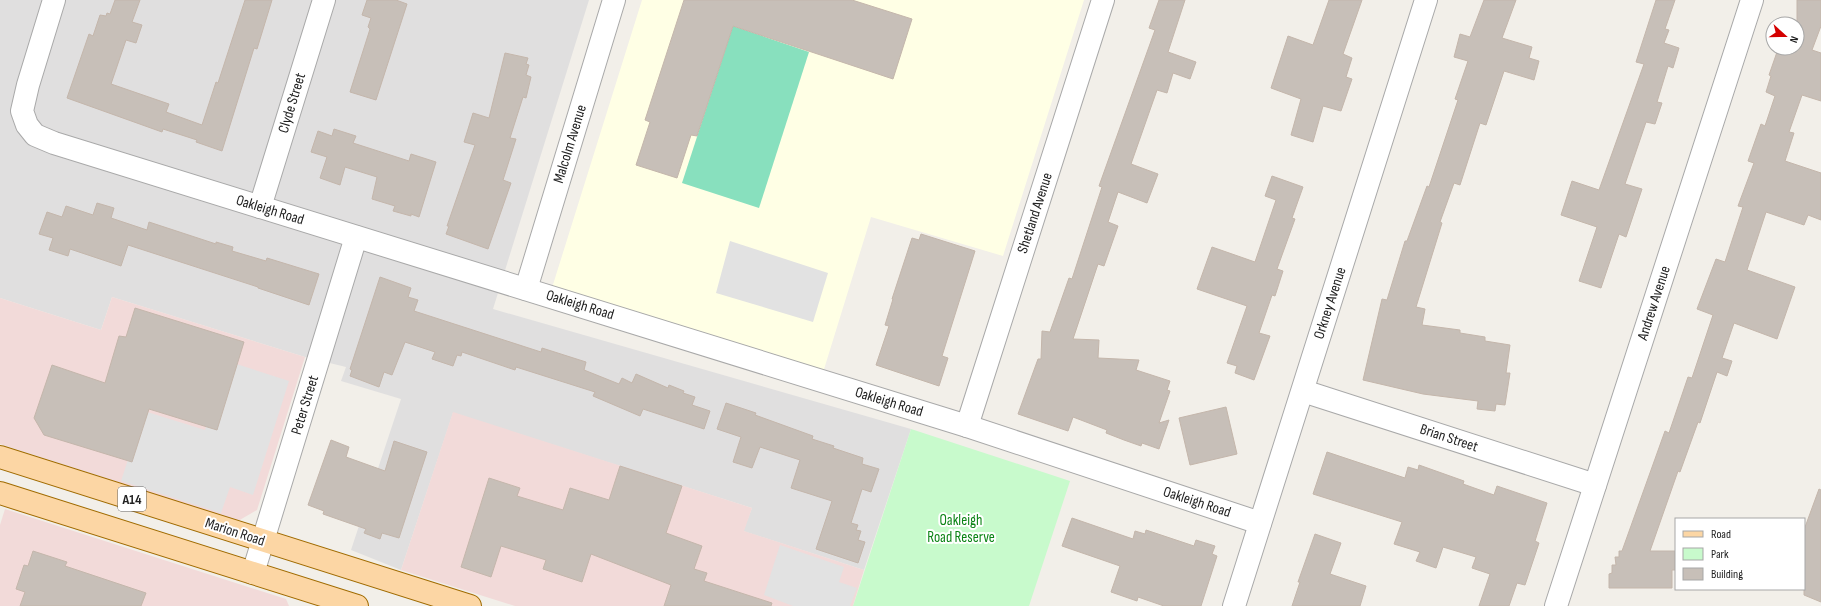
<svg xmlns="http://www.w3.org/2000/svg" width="1821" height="606" viewBox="0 0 1821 606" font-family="'Sofia Sans Condensed',sans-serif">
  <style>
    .residential { fill: #e0dfdf }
    .commercial { fill: #f2dad9 }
    .education { fill: #ffffe5 }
    .park { fill: #c8facc }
    .pitch { fill: #88e0be }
    .parking { fill: #e2e2e2 }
    .building { fill: #c7bfb8; stroke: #c4b6ab }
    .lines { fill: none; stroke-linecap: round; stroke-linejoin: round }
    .minor-casing { stroke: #a9a9a9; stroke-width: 24 }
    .primary-casing { stroke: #a06b00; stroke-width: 24 }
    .minor { stroke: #fff; stroke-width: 22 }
    .primary { stroke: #fcd6a4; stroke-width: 22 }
    .labels { text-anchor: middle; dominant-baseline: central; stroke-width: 4; stroke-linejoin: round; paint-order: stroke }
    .shield { fill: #fff; stroke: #646464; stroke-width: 1 }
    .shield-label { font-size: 14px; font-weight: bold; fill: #222 }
    .street-label { font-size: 15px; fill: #222; stroke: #fff }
    .park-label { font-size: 15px; fill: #0c8416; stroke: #fff }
  </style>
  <rect width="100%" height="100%" fill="#f2efe9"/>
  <path class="residential" d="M 0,0 L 589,0 L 493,309 L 911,429 L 864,570 L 743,531 L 752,508 L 453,413 L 401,570 L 351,550 L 401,399 L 341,381 L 346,367 L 305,357 L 112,297 L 101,330 L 0,298 Z"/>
  <g class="commercial">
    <path d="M 112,297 L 305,357 L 257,510 L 238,521 L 0,444 L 0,298 L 101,330 Z"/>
    <path d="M 453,412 L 752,508 L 744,531 L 864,570 L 853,606 L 515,606 L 401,570 Z"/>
    <path d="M 5,509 L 286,599 L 289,606 L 0,606 L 0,525 Z"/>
  </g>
  <path class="education" d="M 642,0 L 1084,0 L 1003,256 L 871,217 L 821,379 L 551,291 Z"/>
  <path class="park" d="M 911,429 L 1070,481 L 1029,606 L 853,606 Z"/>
  <path class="pitch" d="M 733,26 L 809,52 L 759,208 L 682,183 Z"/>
  <g class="parking">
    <path d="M 730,241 L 828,273 L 813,322 L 716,293 Z"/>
    <path d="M 227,361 L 289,381 L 253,495 L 230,487 L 221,513 L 121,481 L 144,411 L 205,430 Z"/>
    <path d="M 780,545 L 844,567 L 839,582 L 857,588 L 850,606 L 793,606 L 764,595 Z"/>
  </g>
  <g class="building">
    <path d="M 115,0 L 140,0 L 132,22 L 142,25 L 136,43 L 126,40 L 111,84 L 169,104 L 166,112 L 202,125 L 216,82 L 218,83 L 245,0 L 272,0 L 257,49 L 254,48 L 222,151 L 196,142 L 197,140 L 163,129 L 162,132 L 67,98 L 89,34 L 93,36 L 100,15 L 106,16 L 107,13 L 110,14 Z"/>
    <path d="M 367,0 L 396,0 L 407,4 L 376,100 L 350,92 L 370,29 L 368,27 L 371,18 L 362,15 Z"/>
    <path d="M 684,0 L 852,0 L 912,19 L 893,79 L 733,26 L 697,136 L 691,135 L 677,178 L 636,165 L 650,122 L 645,120 Z"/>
    <path d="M 1159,0 L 1185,0 L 1168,52 L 1196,62 L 1190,79 L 1173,73 L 1167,93 L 1157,90 L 1131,164 L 1158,174 L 1147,203 L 1118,192 L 1108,222 L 1118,226 L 1104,266 L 1098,264 L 1073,339 L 1099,340 L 1098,358 L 1139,360 L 1136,370 L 1170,381 L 1167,390 L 1170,391 L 1159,423 L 1169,420 L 1159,449 L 1142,443 L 1141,446 L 1124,440 L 1106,433 L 1107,430 L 1073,417 L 1068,431 L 1018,414 L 1038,359 L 1041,359 L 1042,331 L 1050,332 L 1069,278 L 1072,279 L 1102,187 L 1099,186 L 1155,30 L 1149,28 Z"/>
    <path d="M 1329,0 L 1362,0 L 1343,54 L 1352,58 L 1346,77 L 1352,79 L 1341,111 L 1323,106 L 1313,142 L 1291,135 L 1301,99 L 1271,88 L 1288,36 L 1313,45 Z"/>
    <path d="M 1484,0 L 1516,0 L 1502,38 L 1532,47 L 1529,58 L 1539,61 L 1534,80 L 1504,71 L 1486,125 L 1480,123 L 1460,185 L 1454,183 L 1440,222 L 1442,223 L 1416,307 L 1425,309 L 1422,325 L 1460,330 L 1460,333 L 1485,337 L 1485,341 L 1510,345 L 1506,373 L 1510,373 L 1505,405 L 1496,404 L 1495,411 L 1477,409 L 1478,401 L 1423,394 L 1363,380 L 1382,299 L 1387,300 L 1405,241 L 1407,241 L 1427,186 L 1429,187 L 1458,100 L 1455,99 L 1468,61 L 1454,57 L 1460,34 L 1470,37 Z"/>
    <path d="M 1656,0 L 1675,0 L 1665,29 L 1669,30 L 1664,43 L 1679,48 L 1673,68 L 1668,66 L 1657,102 L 1662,103 L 1655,124 L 1646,122 L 1625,184 L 1642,189 L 1626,237 L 1619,234 L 1601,288 L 1579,281 L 1597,227 L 1561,215 L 1572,181 L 1599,190 L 1644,64 L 1636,62 Z"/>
    <path d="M 1797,0 L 1821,0 L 1821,26 L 1812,50 L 1821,53 L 1821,101 L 1802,95 L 1789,132 L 1794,133 L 1785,161 L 1821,173 L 1821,220 L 1808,215 L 1804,225 L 1766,212 L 1747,270 L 1795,287 L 1777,339 L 1734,323 L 1722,358 L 1732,361 L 1727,376 L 1717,372 L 1700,423 L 1698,422 L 1680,472 L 1678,471 L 1650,551 L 1675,551 L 1675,570 L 1672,570 L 1672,588 L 1609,588 L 1609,574 L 1612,573 L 1612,565 L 1616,565 L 1615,557 L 1619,557 L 1619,551 L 1622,551 L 1665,431 L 1669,433 L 1688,377 L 1692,378 L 1713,315 L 1697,309 L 1716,259 L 1725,262 L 1743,207 L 1738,206 L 1754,163 L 1748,161 L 1761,124 L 1765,126 L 1775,96 L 1766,92 L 1771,76 L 1769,75 L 1777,52 L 1779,52 L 1780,48 L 1797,48 Z"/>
    <path d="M 505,53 L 528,58 L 526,64 L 529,65 L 526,75 L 531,77 L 526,98 L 523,97 L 510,138 L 516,139 L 503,180 L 511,183 L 488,249 L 446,234 L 449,226 L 447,226 L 475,145 L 464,142 L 473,113 L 489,118 Z"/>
    <path d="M 334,129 L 356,136 L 353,143 L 409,161 L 411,154 L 436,162 L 419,217 L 411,214 L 411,216 L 393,211 L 395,206 L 372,199 L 377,177 L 345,167 L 340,185 L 320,178 L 327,157 L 311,152 L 318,131 L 332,136 Z"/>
    <path d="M 1272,176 L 1303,187 L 1292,218 L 1295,219 L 1277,269 L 1283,271 L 1275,296 L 1272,295 L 1259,333 L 1270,336 L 1254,380 L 1235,373 L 1237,366 L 1227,363 L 1247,306 L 1197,289 L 1212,247 L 1255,262 L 1276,200 L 1265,196 Z"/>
    <path d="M 97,203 L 114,208 L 111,218 L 147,230 L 149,222 L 216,244 L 216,242 L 233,247 L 232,251 L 266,261 L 267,258 L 319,274 L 309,305 L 258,288 L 258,287 L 128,245 L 121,266 L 70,249 L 68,256 L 49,250 L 53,238 L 39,234 L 47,212 L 62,217 L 66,206 L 93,215 Z"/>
    <path d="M 921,234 L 975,251 L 942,356 L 948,358 L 939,386 L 876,365 L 889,326 L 885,325 L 893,299 L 892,299 L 912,238 L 919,240 Z"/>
    <path d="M 380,277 L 411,288 L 408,297 L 418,300 L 414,311 L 541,352 L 542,348 L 586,362 L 584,370 L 619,384 L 622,378 L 632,383 L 636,374 L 668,388 L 669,385 L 684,391 L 683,393 L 695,397 L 692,405 L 710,411 L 704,429 L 643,409 L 640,416 L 593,396 L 595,392 L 516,367 L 515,370 L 462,352 L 461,356 L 457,355 L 453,366 L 432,359 L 435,352 L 405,342 L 392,375 L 384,372 L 379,387 L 350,376 L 352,370 L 350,369 Z"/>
    <path d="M 135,308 L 244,342 L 217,430 L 149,409 L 132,462 L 44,435 L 34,418 L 52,365 L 105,383 L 119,336 L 126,337 Z"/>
    <path d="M 726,403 L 756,413 L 755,415 L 813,436 L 812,439 L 834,446 L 833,448 L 863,458 L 862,464 L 879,469 L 871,492 L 862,489 L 851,523 L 858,525 L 856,530 L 861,531 L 858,540 L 865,542 L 858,563 L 816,549 L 832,501 L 791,488 L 800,460 L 760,447 L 752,468 L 733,462 L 741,437 L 717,429 Z"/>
    <path d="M 1226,407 L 1237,454 L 1190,465 L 1179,418 Z"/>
    <path d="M 331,440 L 349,447 L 346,457 L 385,471 L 394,441 L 427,452 L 399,538 L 382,533 L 380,539 L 364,533 L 366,529 L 323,514 L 324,511 L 308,505 Z"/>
    <path d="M 1327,452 L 1405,478 L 1408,467 L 1418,470 L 1419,465 L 1464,481 L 1463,484 L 1494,495 L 1497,486 L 1547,503 L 1535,541 L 1539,543 L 1525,585 L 1517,583 L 1509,606 L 1479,606 L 1490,574 L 1472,568 L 1476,557 L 1443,547 L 1436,568 L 1416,561 L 1420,552 L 1394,544 L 1402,522 L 1313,494 Z"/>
    <path d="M 620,466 L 682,486 L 666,533 L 702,546 L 694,569 L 707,573 L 704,581 L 772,603 L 771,606 L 664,606 L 671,585 L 591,554 L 582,582 L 543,569 L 546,560 L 501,546 L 491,577 L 461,567 L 489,478 L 520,488 L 517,496 L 563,510 L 570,488 L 609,500 Z"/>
    <path d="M 1819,489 L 1821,490 L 1821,602 L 1804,595 L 1804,530 Z"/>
    <path d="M 1072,518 L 1133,539 L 1135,531 L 1145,534 L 1146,530 L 1194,546 L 1196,540 L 1215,546 L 1212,554 L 1217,556 L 1201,606 L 1164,606 L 1138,597 L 1137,601 L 1111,592 L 1120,566 L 1062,546 Z"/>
    <path d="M 1315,534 L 1341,543 L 1330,574 L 1366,586 L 1360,606 L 1292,606 L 1300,582 L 1298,582 Z"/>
    <path d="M 33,551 L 67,562 L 65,566 L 146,593 L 141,606 L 20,606 L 25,592 L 16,589 L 24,565 L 28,566 Z"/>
  </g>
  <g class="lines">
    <defs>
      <g id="minor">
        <path d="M 54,0 L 28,85 L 22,111 L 27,125 L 35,135 L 54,143 L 967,426 L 1260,523"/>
        <path d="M 260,207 L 324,0"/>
        <path d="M 526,289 L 614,0"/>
        <path d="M 1303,391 L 1595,485"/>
        <path d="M 967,426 L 1103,0"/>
        <path d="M 253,573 L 356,237"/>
        <path d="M 1234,606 L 1426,0"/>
        <path d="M 1556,606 L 1752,0"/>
      </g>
      <g id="primary">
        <path d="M 0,457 L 470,606"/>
        <path d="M 0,493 L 357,606"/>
      </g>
    </defs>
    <use href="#minor" class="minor-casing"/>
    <use href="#primary" class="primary-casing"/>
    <use href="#minor" class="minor"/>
    <use href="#primary" class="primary"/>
  </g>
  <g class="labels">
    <rect class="shield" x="118" y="487" width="28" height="24" rx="3"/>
    <g class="shield-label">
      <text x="132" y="499">A14</text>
    </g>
    <g class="street-label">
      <text transform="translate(292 103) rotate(-73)">Clyde Street</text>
      <text transform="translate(570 144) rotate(-73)">Malcolm Avenue</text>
      <text transform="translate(270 210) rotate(17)">Oakleigh Road</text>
      <text transform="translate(1035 213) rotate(-72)">Shetland Avenue</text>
      <text transform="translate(1330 303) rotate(-72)">Orkney Avenue</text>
      <text transform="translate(1654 303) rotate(-72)">Andrew Avenue</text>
      <text transform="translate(580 305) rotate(17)">Oakleigh Road</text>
      <text transform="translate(889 402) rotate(17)">Oakleigh Road</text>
      <text transform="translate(305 405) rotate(-73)">Peter Street</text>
      <text transform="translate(1449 438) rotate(18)">Brian Street</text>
      <text transform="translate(1197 502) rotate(18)">Oakleigh Road</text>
      <text transform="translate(235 532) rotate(18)">Marion Road</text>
    </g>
    <g class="park-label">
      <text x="961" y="520">Oakleigh<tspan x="961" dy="17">Road Reserve</tspan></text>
    </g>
  </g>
  <rect x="1675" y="518" width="130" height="72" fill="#ffffff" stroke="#a7a7a7"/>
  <rect x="1683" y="531" width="20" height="6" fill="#fcd6a4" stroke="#a7a7a7"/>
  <text x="1711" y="538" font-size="12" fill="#222222">Road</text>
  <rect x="1683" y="548" width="20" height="12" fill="#c8facc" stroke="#a7a7a7"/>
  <text x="1711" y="558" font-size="12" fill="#222222">Park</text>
  <rect x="1683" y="568" width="20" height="12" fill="#c7bfb8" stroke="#a7a7a7"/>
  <text x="1711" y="578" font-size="12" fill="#222222">Building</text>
  <g transform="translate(1785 36) rotate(111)"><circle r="19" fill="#ffffff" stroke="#a7a7a7"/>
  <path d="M0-3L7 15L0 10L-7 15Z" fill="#d40000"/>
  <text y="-6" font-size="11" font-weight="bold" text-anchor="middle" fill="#222222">N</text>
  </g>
</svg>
